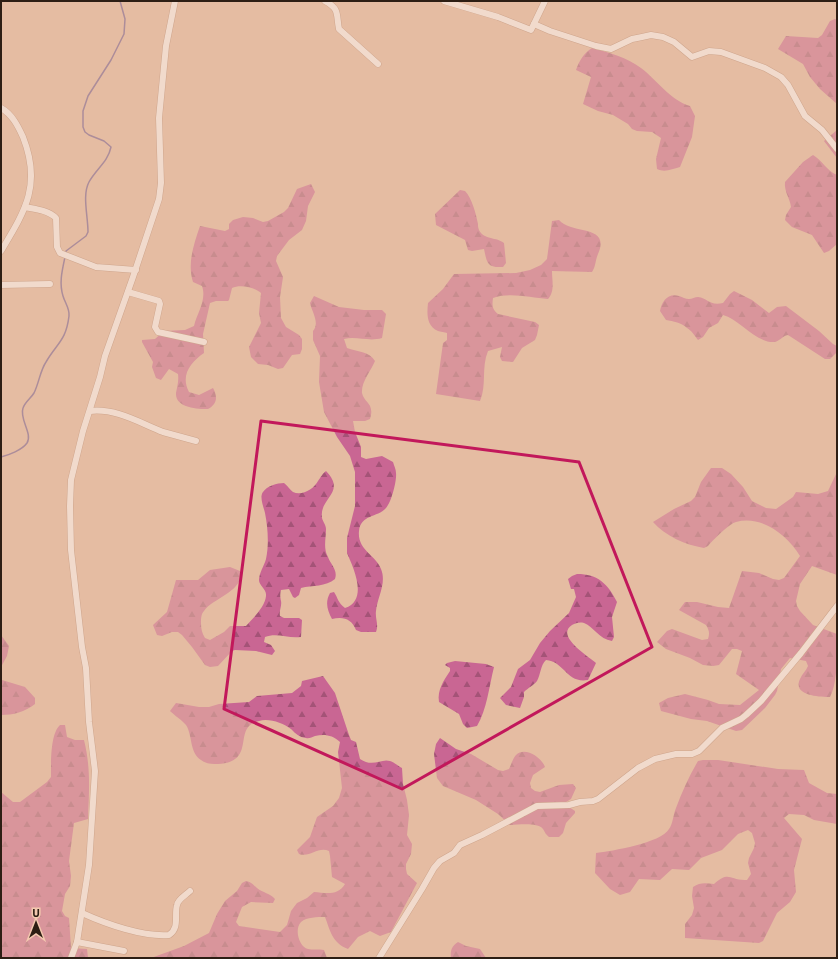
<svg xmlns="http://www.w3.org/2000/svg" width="838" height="959" viewBox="0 0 838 959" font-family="'IBM Plex Sans',sans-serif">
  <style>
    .forest { fill: url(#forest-firs) }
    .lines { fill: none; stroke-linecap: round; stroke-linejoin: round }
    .stream { stroke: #675490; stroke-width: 1.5 }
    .minor-casing { stroke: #b38b73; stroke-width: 7 }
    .minor { stroke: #fff; stroke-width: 6 }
    .marked { fill: none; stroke: #c2185b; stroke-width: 3; stroke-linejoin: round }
  </style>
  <defs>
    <pattern id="forest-firs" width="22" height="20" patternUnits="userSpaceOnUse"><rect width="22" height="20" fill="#c96693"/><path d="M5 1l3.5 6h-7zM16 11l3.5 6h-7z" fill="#a45377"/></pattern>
  </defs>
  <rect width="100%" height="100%" fill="#e5bca2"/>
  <g class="forest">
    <path d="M 835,19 L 837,20 L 837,104 L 820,89 L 810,77 L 803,64 L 778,49 L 786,36 L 818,38 L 822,35 L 830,21 Z"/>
    <path d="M 592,48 C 608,52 628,58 641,68 C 657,80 670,100 690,106 L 695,116 L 692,137 L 680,167 C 672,169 665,173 657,169 L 656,159 L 661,138 L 652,132 L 637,131 L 632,129 L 628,124 L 613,115 L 598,111 L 583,104 L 591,77 L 576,70 C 579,61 584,53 592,48 Z"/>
    <path d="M 837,130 L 837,158 L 824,141 Z"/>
    <path d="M 813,155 C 822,160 827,171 837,175 L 837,244 L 829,251 L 824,253 L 812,235 L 792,227 L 785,220 L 786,215 L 791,207 C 790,198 784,192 785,182 L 803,162 Z"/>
    <path d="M 311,184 L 315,192 L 308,206 L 306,221 L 302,230 L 289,240 L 277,256 L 276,261 L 283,277 L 280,297 L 281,318 L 286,327 L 299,335 L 302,339 L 302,349 L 300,354 L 292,355 L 283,368 L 278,369 L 268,365 L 258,364 L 251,357 L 249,347 L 261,323 L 259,313 L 261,293 C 254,287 240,284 232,288 L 229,300 L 228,301 L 216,301 L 210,303 L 203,334 L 204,353 C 191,362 180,375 189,392 L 199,395 L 213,388 C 218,397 217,404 208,409 C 198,409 175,408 176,393 C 177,387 179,381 178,374 L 169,369 L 161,380 L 156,378 L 152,367 L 153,362 L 142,342 L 142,340 L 155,339 L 164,331 L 185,330 L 194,326 C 197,313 207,300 202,286 L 193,282 C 187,263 194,244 200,226 L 225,231 L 229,229 L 229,224 L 233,220 L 243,217 L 253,218 L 263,222 L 268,221 L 284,212 L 288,208 L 297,189 Z"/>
    <path d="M 460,190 L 465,191 C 472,198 476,214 478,224 C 478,227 478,227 479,230 C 484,240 497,237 504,243 L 506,263 L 503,267 C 487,268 487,263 484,249 L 472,251 L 468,250 L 465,240 L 436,225 L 435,214 Z"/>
    <path d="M 559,220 C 572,235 611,224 598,254 C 595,261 596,266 592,272 L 552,271 C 552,281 555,291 548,299 C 531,298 510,292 493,298 C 492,305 492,309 498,314 L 535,322 L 539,325 L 537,335 L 535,340 L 522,348 L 513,362 L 502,361 L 500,357 L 502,347 L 488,351 C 481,368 487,385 480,401 L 436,394 L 443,343 L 447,340 L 447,333 C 445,332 440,332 438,331 C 426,326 427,313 428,303 L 443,289 L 454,274 L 516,273 L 530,270 L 541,265 L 547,259 L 552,221 Z"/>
    <path d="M 734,291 L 752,300 L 769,313 L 777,307 L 786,306 L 819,331 L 833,344 L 837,346 L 837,352 L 830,359 L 825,359 L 788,335 C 782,336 779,342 774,342 C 756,343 739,319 723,315 L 718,323 L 709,328 L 703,337 L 698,340 C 695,336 691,330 687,328 C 682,323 673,321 666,320 L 660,311 C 662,301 668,293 679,296 C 683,297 685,299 689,299 C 692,299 695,297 698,297 C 708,298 709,306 723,303 L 730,294 Z"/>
    <path d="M 314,296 L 339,307 L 364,310 L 382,310 L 386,314 L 382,338 C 369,342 357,336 344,339 L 347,348 C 357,352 369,351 375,361 C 371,371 361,382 362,393 C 364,403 375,403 370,419 L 365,421 L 353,421 L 355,432 L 361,447 L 361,457 L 366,459 L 382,456 L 393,462 C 394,466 396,469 396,473 C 397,481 391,503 386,508 C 377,518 361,514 359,531 C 357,550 376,555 381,569 C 387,583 377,598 376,611 C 375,619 379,624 376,632 L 361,632 L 356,630 C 352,619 343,616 332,619 C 327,610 325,602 330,593 L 334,592 C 338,598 338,603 345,608 C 369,600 353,567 347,553 L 347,538 L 355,506 L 355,472 L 350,456 L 337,437 L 324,412 L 319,382 L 320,356 L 313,340 L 313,331 C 320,323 312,312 310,303 Z"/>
    <path d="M 711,468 L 722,468 L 731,474 L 743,487 L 752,501 L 766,508 L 776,509 L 793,497 L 796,492 L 818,494 L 828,491 L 837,472 L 837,575 L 812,566 L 800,584 L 796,601 L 797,606 L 800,611 L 813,625 L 837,634 C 837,652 838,683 830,697 C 820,697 792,696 800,679 C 802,674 806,671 808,666 L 806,661 L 790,658 L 781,669 L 777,691 L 775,695 L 765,708 L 742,730 L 736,731 L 707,721 L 691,719 L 661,711 L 659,703 L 668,698 L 685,694 L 708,700 L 719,704 L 740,705 L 759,690 L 736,674 L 742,651 L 737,649 L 732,649 L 719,665 L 713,666 L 703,665 L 690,658 L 666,649 L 657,642 L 667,631 L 672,629 L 702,640 L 708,639 C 710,633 709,630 706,625 L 679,610 L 685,602 L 697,602 L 718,607 L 729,608 L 742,571 L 759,573 L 773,579 L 779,580 L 784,578 L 800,556 C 787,535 762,515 736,522 C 730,523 712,541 708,546 L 704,548 C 686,545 665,536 653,522 L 674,509 L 691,501 L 695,497 L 701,482 Z"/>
    <path d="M 326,471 C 347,493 319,497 322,518 C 323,522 326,525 326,529 C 326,539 323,548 328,557 C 331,565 338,570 335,579 C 326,587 312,585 301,588 L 299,595 L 295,598 L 293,597 L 289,589 L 281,590 C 280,594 280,596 281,601 C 282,606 279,610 280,616 L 284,618 L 299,618 L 302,620 L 301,637 C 288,639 277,632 265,637 L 264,642 L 271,645 L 275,651 L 272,655 L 256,651 L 235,650 L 232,651 L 218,666 L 210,667 L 205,665 L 192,647 L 182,635 L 178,632 L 172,632 L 162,636 L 157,635 L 153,625 L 167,612 L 176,580 L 198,580 L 210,570 L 230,567 L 240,571 C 245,591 213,598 204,611 C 201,614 201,619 201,623 C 201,629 202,633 205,638 L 210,640 L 224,632 L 230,626 L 246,626 C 253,618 265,607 266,596 C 267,589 259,586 259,580 C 259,573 264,566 266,559 C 269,545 268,528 265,513 C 264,508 259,497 263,492 C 267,486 277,483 284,483 C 287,485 290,490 293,492 C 302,496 314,489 318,481 C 321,477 322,474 326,471 Z"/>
    <path d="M 577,574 C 598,574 608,584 617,602 L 612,617 L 614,637 L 612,641 C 599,639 594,627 584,623 C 579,622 576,623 572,625 C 555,636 588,656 596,663 L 588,680 C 567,684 564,661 546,660 C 540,666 541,674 537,681 C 534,685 528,688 524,692 L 524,697 L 520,708 L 506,705 L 500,698 L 511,687 L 518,669 L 530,660 L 540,643 L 550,631 L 569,613 L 576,597 L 574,589 L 571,589 L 568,579 L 572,576 Z"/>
    <path d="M 1,635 L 9,646 L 7,656 L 1,667 Z"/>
    <path d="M 455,661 L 486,664 L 494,667 C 489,687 487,709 477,726 L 467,728 L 463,724 L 459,714 L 439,702 C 437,690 444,680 450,671 L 450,668 L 445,665 L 447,663 Z"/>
    <path d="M 323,676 L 335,693 L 349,735 L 351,740 L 356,742 L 360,759 C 373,768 381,758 390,761 C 394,762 398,766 402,768 L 403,784 L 407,800 L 409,815 L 407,835 L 412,844 L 411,854 L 406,864 L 406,869 L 407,874 L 417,883 L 391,932 L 380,936 L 370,931 L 358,937 L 348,949 C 332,943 330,930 325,917 C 317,917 307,917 301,922 C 294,929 299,947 308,949 C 312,950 319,949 324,950 L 327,958 L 151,958 L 184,946 L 209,933 L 217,914 L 225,901 L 237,891 L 242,883 L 246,881 C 252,882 253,885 257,888 C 263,893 270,893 275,899 L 273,903 L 251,902 L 242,907 L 236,922 L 239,926 L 280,932 L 287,925 L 291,911 L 297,903 L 307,898 L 314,892 C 326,893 338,896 345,884 L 332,877 L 330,856 L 329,851 C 318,846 310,858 299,854 L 297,850 L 310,837 L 317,817 L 333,806 L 339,798 L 342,788 L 338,752 L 340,742 C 332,735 325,734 315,736 C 312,737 309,739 306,738 C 299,737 296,734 291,729 C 283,723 269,718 259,721 C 231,727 258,762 218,764 C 212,764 206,764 201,760 C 189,752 193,736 186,725 C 183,721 174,715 170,711 L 176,703 L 199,707 L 209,707 L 219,704 L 249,702 L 257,696 L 292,693 L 301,686 L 302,681 Z"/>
    <path d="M 1,678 L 2,680 L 25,687 L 35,698 L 35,704 C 25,712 13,715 1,715 Z"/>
    <path d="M 60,725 L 65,725 L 67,737 L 75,740 L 84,740 C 91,768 89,791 88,819 L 74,823 L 69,861 L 71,876 L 70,886 L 65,894 L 62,911 L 65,916 L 69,918 L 71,948 L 87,949 L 88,958 L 1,958 L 1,792 L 13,802 L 20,802 L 47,782 L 51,777 C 51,764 50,734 60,725 Z"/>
    <path d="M 440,738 L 456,749 L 471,754 L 498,770 L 503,771 L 509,769 C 511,765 513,758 516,755 C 525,746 542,758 545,767 L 533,775 L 530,783 L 531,788 L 535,791 L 540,792 L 559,785 L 573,784 L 576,788 L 571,799 L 566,802 L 569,807 L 575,811 L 575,813 L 566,823 L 563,833 L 559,837 L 549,837 C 546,835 545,832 543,829 C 537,822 519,825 510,825 L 498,814 L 476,800 L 443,786 L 437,778 L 434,754 L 436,744 Z"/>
    <path d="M 703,760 L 718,760 L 778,769 L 804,770 L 809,783 L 827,793 L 837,794 L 837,824 L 814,820 L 804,815 L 789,814 L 784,818 L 802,839 L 794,870 L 796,892 L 790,902 L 777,913 L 763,941 L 759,943 L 685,938 L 685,924 L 692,915 L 694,908 L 692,896 L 693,887 C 700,882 706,883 714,884 C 730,870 729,881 747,880 L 751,874 L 748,863 L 749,858 L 754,848 L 755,843 L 752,833 L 748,830 L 738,834 L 722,850 L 701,858 L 689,870 L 672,869 L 660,880 L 639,879 L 630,892 L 620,895 L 610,889 L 595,873 L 596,853 C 612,851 661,843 669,829 C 673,824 673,815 676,808 C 682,792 689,776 698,761 Z"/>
    <path d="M 458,942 L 466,946 L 480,949 L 486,958 L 451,958 C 450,950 452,946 458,942 Z"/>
  </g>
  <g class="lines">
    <g class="stream">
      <path d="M 66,254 L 66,251 L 86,236 L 88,232 C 88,216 82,195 89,182 C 96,169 108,162 111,147 L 104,141 L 89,135 L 85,132 L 83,127 L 83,111 L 88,96 L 111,60 L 124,34 L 125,19 L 120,1"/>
      <path d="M 1,457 C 9,455 22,450 27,443 C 33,434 19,419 23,408 C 25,402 31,398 34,393 C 39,383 40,371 46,362 C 57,343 66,341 69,316 C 70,309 65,303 63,296 C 59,283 62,271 65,257"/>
    </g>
    <defs>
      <g id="minor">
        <path d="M 325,1 C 340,9 336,14 339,29 L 378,64"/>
        <path d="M 444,1 L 498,17 L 531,30 L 545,1"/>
        <path d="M 534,24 L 550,31 L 596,46 L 611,49 L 632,39 L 642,37 L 651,35 L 663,37 L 674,42 L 692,57 L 709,51 L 721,52 L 765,68 L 781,77 L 788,85 L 805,116 L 822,130 L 837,149"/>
        <path d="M 1,108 C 12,114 18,126 23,137 C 42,185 25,211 1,251"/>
        <path d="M 25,207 C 35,209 48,210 56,218 L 57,247 L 60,253 L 96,267 L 136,270"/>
        <path d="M 1,285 L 50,284"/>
        <path d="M 128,292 L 159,301 L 160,304 L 155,327 L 158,332 L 204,342"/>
        <path d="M 90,411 C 116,408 140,423 163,432 C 174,435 185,438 196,441"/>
        <path d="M 82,913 C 106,924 143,937 169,935 C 180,928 174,915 177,905 C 178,899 186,895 190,891"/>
        <path d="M 77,942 L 124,951"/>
        <path d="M 71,958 L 77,942 L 89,865 L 95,771 L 89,722 L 86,668 L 82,647 L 71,550 L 70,506 L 71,480 L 83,431 L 100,377 L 105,356 L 133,277 L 159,199 L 161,183 L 159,118 L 166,46 L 175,1"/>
        <path d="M 379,958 L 422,889 L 434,868 L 440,861 L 454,853 L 460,845 L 482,835 L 537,806 L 569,805 L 580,802 L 593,801 L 598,799 L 638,768 L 655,759 L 676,754 L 692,754 L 699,751 L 722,728 L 741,719 L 746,715 L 761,701 L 801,653 L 837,606"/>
      </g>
    </defs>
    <use href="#minor" class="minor-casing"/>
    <use href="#minor" class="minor"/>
  </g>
  <path d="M0 0H838V959H0ZM 261,421 L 579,462 L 652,647 L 402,789 L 224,709 Z" fill="#e5bca2" fill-opacity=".55" fill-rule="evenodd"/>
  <path class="marked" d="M 261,421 L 579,462 L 652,647 L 402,789 L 224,709 Z"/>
  <rect width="838" height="959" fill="none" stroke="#2d1e14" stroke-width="4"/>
  <g transform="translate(36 923)" stroke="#f3c8af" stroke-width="3" paint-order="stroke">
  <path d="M0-3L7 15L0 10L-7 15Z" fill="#2d1e14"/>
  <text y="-6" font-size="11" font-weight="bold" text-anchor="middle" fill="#2d1e14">U</text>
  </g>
</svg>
